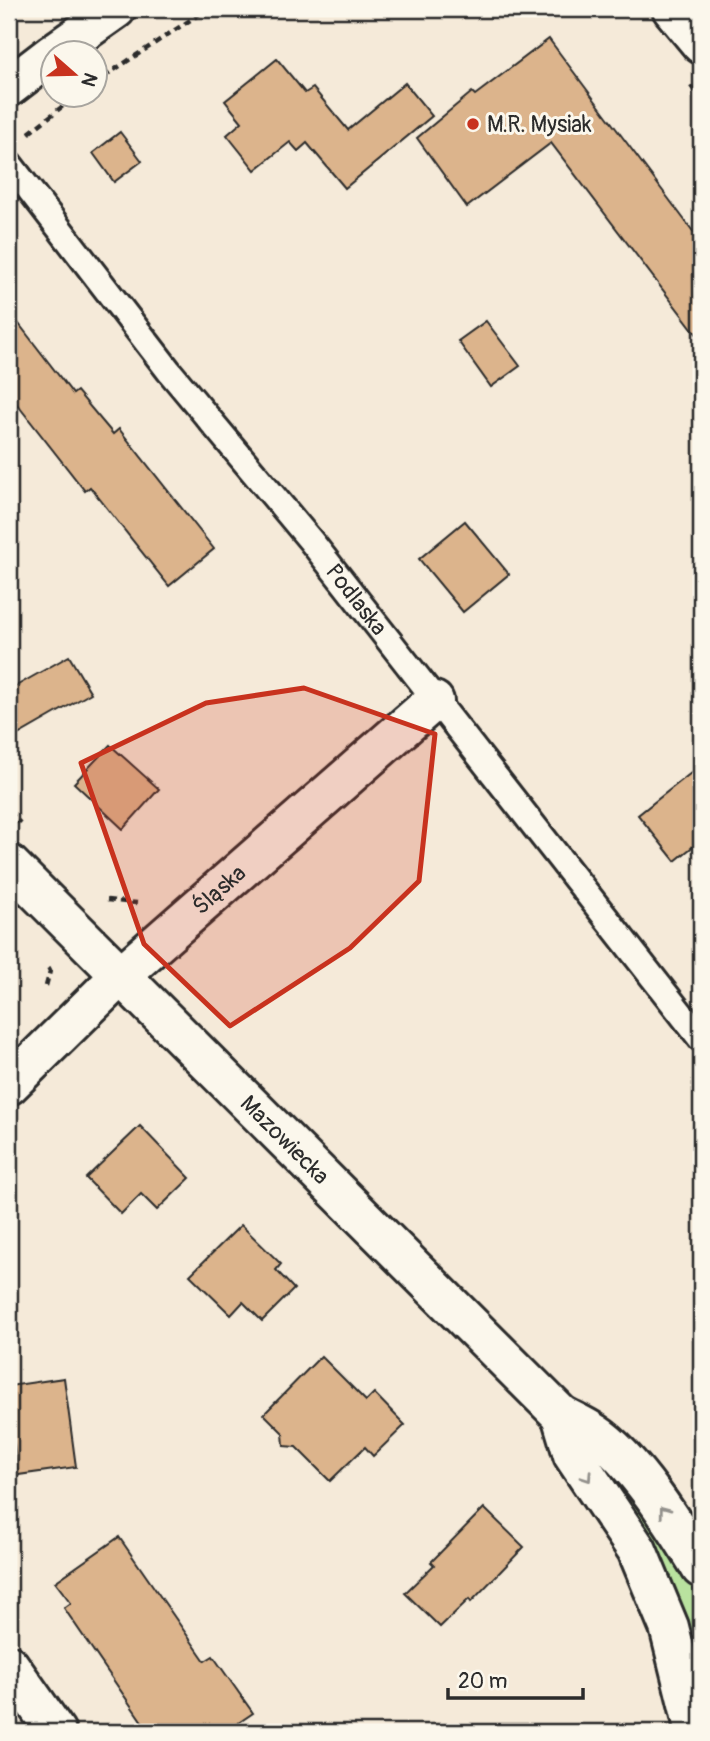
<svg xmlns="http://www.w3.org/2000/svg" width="710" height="1741" viewBox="0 0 710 1741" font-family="Pangolin,sans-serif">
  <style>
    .green { fill: #b9e29f; stroke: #728665; stroke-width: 2 }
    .building { fill: #dcb48c; stroke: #2b2b2b; stroke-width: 2 }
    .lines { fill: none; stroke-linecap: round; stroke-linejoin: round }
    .lane-casing { stroke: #2b2b2b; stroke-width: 30 }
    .street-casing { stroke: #2b2b2b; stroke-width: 44 }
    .secondary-casing { stroke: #2b2b2b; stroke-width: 44 }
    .path { stroke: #2b2b2b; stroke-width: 4.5; stroke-dasharray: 7 5; stroke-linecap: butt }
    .lane { stroke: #fbf7ec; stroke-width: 24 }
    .street { stroke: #fbf7ec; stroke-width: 38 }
    .secondary { stroke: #fbf7ec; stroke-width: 38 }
    .oneway { stroke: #93918c }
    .marked { fill: #c8321e; fill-opacity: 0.2; stroke: #c8321e; stroke-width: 5; stroke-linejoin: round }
    .poi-dot { fill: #c8321e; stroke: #fbf7ec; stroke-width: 2.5 }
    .labels { text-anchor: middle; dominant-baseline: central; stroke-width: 6; stroke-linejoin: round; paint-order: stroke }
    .poi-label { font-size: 23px; fill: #2b2b2b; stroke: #fbf7ec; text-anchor: start }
    .street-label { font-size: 23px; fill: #2b2b2b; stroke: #fbf7ec }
  </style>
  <rect width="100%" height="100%" fill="#f5ead9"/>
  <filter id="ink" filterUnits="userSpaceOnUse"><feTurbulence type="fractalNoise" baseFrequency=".0143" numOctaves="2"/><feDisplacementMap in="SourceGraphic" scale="14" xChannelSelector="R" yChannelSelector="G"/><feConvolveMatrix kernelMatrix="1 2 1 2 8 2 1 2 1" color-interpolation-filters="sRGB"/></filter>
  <g filter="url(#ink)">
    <path class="green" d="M 614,1466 L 689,1579 L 701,1609 L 701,1692 L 603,1474 Z"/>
    <g class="building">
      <path d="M 549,39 L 701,242 L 701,340 L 551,143 L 467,207 L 417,138 L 472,92 L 475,95 Z"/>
      <path d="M 277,59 L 305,93 L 313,88 L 348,130 L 405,83 L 432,116 L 345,188 L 307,143 L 298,151 L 290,142 L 255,170 L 227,135 L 242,122 L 225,101 Z"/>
      <path d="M 120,132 L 142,161 L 114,182 L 93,153 Z"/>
      <path d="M 9,311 L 73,394 L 77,391 L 113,434 L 119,429 L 214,549 L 169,586 L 90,487 L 85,491 L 9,394 Z"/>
      <path d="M 486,321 L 520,366 L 491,387 L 458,341 Z"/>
      <path d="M 465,521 L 509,574 L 463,612 L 419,559 Z"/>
      <path d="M 69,656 L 91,693 L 9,740 L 9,690 Z"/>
      <path d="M 110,745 L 159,789 L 123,829 L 74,783 Z"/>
      <path d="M 701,765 L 701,840 L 675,861 L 638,815 Z"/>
      <path d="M 140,1126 L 190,1178 L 157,1210 L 141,1194 L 121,1214 L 86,1178 Z"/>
      <path d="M 241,1225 L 281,1264 L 276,1270 L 294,1289 L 262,1321 L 243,1302 L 231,1315 L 190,1275 Z"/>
      <path d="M 321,1356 L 366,1401 L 374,1393 L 405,1425 L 373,1456 L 365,1447 L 330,1481 L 296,1447 L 284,1446 L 283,1433 L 264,1414 Z"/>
      <path d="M 64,1378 L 76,1467 L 18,1475 L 9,1402 L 9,1386 Z"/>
      <path d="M 484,1508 L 524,1547 L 471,1602 L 469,1599 L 440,1627 L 405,1593 L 434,1565 L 431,1562 Z"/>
      <path d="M 119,1537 L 205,1661 L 213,1656 L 253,1713 L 225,1732 L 149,1732 L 64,1608 L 71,1603 L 55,1582 Z"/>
    </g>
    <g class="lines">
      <defs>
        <g id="lane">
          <path id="s1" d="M 9,163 L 169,371 L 311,541 L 701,1039"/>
        </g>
        <g id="street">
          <path id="s2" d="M 9,864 L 561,1415 C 572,1421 584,1426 594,1433 C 634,1459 676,1527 701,1568"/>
          <path id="s3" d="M 9,1085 L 121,975 L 434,701"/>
          <path d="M 561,1415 L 573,1455 L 637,1550 L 669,1627 L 695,1732"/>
          <path d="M 9,1665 L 56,1732"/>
        </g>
        <g id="secondary">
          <path d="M 672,9 L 701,44"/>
          <path d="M 55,52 L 116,9"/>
          <path d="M 9,87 L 52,54"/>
        </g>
      </defs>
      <use href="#lane" class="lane-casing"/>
      <use href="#street" class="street-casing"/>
      <use href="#secondary" class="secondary-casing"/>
      <g class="path">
        <path d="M 94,83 L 207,9"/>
        <path d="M 691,86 L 701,99"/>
        <path d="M 29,133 L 78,94"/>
        <path d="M 9,812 L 20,823"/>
        <path d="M 107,900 L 137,903"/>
        <path d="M 46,986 L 50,971 L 47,965"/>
      </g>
      <use href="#lane" class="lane"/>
      <use href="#street" class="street"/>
      <use href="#secondary" class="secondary"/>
    </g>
    <defs><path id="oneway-chevron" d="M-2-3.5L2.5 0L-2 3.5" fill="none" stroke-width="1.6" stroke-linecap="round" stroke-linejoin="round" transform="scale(1.75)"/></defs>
    <g class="oneway">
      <use href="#oneway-chevron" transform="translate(587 1477) rotate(56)"/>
      <use href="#oneway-chevron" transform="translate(664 1511) rotate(-127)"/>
    </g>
  </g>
  <path class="marked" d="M 304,688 L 435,734 L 419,881 L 350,948 L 230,1026 L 144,944 L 81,763 L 206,703 Z"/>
  <circle class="poi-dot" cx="473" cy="124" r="7"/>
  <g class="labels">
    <g class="poi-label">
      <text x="487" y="124">M.R. Mysiak</text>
    </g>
    <g class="street-label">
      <text stroke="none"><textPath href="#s1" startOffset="558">Podlaska</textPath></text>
      <text stroke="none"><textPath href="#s3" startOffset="287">Śląska</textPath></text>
      <text stroke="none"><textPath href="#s2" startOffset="390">Mazowiecka</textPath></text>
    </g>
  </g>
  <rect width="710" height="1741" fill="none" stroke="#fbf7ec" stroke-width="35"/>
  <rect x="18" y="18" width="675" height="1706" fill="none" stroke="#2b2b2b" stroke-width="2.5" filter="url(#ink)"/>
  <g transform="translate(74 74) rotate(110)"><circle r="33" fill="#fbf7ec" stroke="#a8a59f" stroke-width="2"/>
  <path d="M0-5L12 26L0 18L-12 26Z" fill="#c8321e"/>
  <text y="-10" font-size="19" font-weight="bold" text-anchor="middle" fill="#2b2b2b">N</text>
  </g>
  <path d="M448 1688v10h135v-10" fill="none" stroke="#2b2b2b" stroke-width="3.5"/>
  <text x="458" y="1688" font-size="21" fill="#2b2b2b" stroke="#fbf7ec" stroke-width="5" paint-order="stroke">20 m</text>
</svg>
